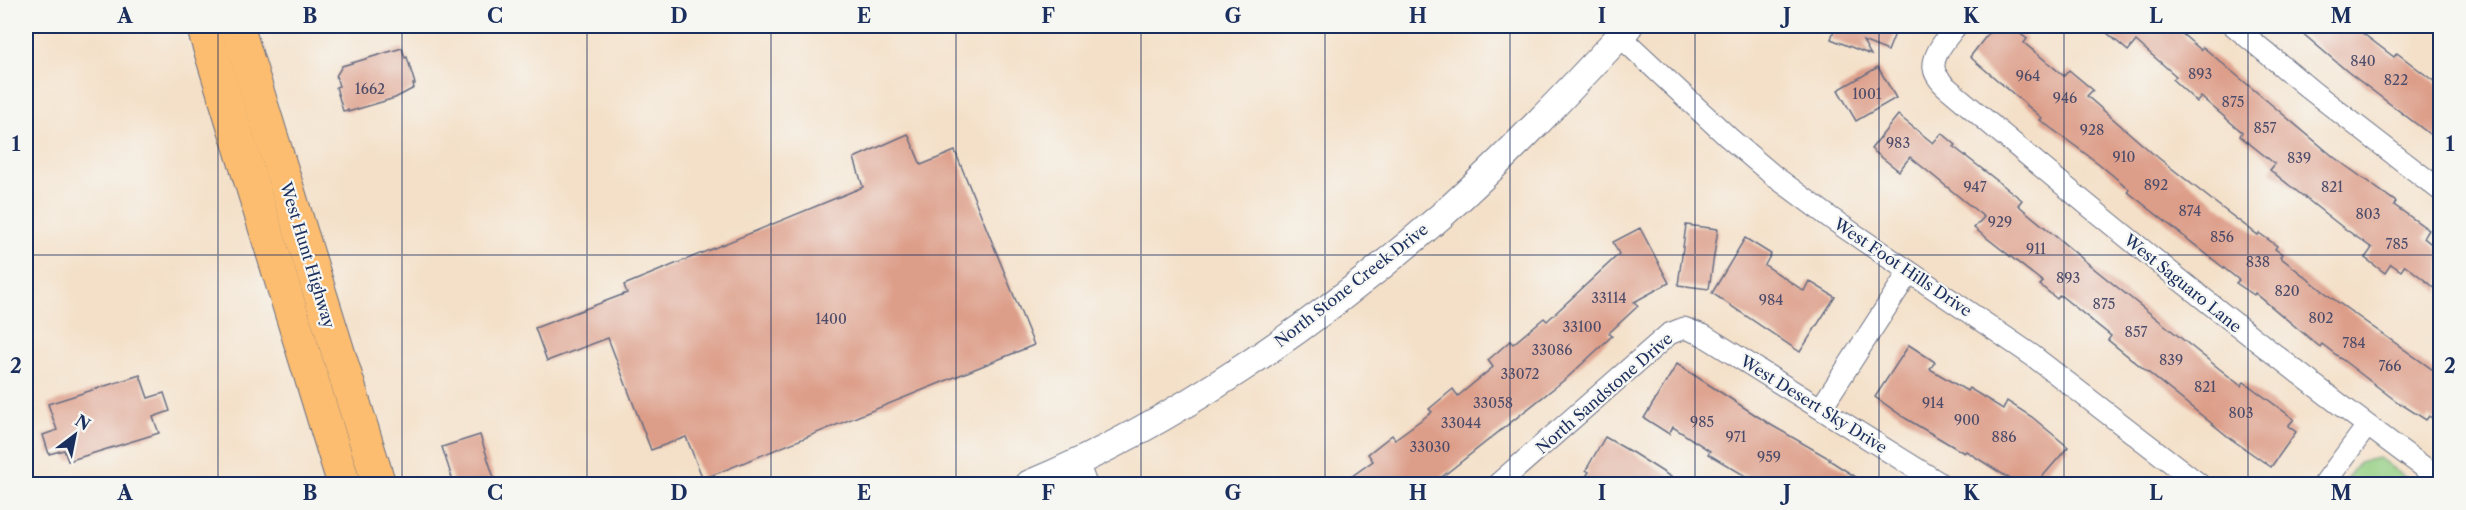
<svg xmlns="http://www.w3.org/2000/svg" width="2466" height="510" viewBox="0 0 2466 510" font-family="'Libre Caslon Text',serif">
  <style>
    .green { fill: #94cf83; stroke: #587f70; stroke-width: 1.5 }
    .building { fill: #dd9e89 }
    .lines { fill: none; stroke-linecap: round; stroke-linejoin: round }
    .minor-casing { stroke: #676d83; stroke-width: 23 }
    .tertiary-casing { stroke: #676d83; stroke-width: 29 }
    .primary-casing { stroke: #676d83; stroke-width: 35 }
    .minor { stroke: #fff; stroke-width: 21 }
    .tertiary { stroke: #fff; stroke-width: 27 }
    .primary { stroke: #fcbd6f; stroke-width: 33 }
    .grid { fill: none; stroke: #1b2f5e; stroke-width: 1.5; stroke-opacity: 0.55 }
    .labels { text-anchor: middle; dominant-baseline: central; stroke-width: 4.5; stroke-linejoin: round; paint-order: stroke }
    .number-label { font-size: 14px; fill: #4c4b69 }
    .street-label { font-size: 16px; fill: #1b2f5e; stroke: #f6f6f2 }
    .neatline { fill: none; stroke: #1b2f5e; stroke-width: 2 }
    .grid-label { font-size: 20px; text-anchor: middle; font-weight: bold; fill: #1b2f5e }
  </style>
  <rect width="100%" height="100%" fill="#f6f6f2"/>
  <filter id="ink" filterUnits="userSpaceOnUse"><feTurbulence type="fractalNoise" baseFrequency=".0167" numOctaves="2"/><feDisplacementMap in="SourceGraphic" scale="12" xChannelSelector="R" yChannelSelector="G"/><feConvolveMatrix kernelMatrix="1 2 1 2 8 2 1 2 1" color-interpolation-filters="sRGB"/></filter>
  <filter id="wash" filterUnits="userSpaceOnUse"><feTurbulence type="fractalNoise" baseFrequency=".008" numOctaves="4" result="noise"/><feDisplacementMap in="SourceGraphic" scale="24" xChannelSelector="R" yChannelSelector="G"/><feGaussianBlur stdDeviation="1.35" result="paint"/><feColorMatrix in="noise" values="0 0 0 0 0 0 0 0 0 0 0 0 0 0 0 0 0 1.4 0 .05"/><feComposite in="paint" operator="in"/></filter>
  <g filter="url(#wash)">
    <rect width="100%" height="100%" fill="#f4e0c8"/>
    <path class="green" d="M 2379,458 L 2414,484 L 2343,484 L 2359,462 Z"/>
    <g id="blocks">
      <g class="building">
        <path d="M 1826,26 L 1882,26 L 1896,31 L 1888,51 L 1863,41 L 1871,55 L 1831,39 L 1834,30 Z"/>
        <path d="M 1994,26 L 2010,26 L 2027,39 L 2024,43 L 2064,76 L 2069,70 L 2093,90 L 2087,96 L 2151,152 L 2222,208 L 2258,235 L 2259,233 L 2277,246 L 2275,249 L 2282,254 L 2280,257 L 2332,298 L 2440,375 L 2440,424 L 2429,416 L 2426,420 L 2396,401 L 2322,344 L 2320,347 L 2255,293 L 2254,295 L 2236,283 L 2239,280 L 2128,192 L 2129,189 L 2098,163 L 2040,120 L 2042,118 L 1970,57 Z"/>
        <path d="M 2099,26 L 2173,26 L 2201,50 L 2203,47 L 2335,158 L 2396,202 L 2394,205 L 2429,230 L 2424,238 L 2440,251 L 2440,292 L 2405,265 L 2401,271 L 2391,264 L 2385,273 L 2365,258 L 2372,248 L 2341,226 L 2270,170 L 2275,164 L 2240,136 L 2242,132 L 2201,97 L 2197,102 L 2173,80 L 2176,76 L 2136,41 L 2128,51 Z"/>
        <path d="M 2294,26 L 2353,26 L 2394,57 L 2397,53 L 2440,86 L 2440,142 L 2348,72 Z"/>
        <path d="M 402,48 L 405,58 L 407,57 L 415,84 L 413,84 L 414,88 L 395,98 L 348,112 L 348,110 L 343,111 L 336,87 L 339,86 L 336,76 L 342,66 Z"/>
        <path d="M 1878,67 L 1896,98 L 1856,121 L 1838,90 Z"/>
        <path d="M 1898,115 L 1933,143 L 1942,133 L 1956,145 L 1954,147 L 2022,200 L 2018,205 L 2097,271 L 2241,386 L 2244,382 L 2294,419 L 2288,426 L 2296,432 L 2271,467 L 2231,439 L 2108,340 L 2111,336 L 2060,295 L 2057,299 L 2040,285 L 2043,282 L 1974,228 L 1984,217 L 1910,157 L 1899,171 L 1871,149 Z"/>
        <path d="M 908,134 L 921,165 L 955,151 L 1034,345 L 703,479 L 686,437 L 651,450 L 608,338 L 547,361 L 535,328 L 627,293 L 624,285 L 863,187 L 854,158 Z"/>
        <path d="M 1686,225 L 1718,229 L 1709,289 L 1678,285 Z"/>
        <path d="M 1640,228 L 1669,283 L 1634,302 L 1638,306 L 1609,333 L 1612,336 L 1568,377 L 1433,484 L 1341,484 L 1373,461 L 1368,454 L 1392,435 L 1395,439 L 1432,412 L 1429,409 L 1453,389 L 1458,396 L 1493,367 L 1488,360 L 1510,341 L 1513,344 L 1544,318 L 1547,321 L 1619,254 L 1613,242 Z"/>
        <path d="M 1745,238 L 1771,254 L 1765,265 L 1804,291 L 1809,281 L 1835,297 L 1800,352 L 1712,293 Z"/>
        <path d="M 1909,345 L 1935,362 L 1930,369 L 1967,391 L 1969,388 L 2003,409 L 2007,401 L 2032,417 L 2068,447 L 2036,484 L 2018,484 L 1966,451 L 1964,453 L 1905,418 L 1875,397 Z"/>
        <path d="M 1677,364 L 1771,425 L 1830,459 L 1829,460 L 1867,484 L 1759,484 L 1708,454 L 1710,451 L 1673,427 L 1669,434 L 1644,418 Z"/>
        <path d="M 140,375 L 148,398 L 164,393 L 170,411 L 153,417 L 159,433 L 68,461 L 64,450 L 49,454 L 43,435 L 57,430 L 48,404 Z"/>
        <path d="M 480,435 L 496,484 L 454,484 L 442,447 Z"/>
        <path d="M 1605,437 L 1633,453 L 1682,484 L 1581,484 L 1589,472 L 1586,470 Z"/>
      </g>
    </g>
  </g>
  <g filter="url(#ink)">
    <use href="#blocks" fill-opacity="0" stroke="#676d83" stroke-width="1.5"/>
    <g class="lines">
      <defs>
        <g id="minor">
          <path d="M 1956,26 C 1947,38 1926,60 1937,76 C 1940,81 1945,86 1950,90 C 2109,225 2271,356 2440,479"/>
          <path d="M 2234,26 L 2312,91 L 2440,190"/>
          <path d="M 1620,36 L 1728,137 L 1774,176 L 1832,219 L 2033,356 L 2199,484"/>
          <path d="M 1821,408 L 1909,272"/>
          <path d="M 1078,463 L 1086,484"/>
          <path d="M 1498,484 L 1669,334 L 1684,328 L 1703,335 L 1941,484"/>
          <path d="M 2324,484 L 2367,426"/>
        </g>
        <path id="tertiary" d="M 1029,484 C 1175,423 1321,321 1441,216 C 1507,157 1569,91 1629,26"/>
        <g id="primary">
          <path d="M 203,26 L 344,484"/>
          <path d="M 237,26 L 379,484"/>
        </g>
      </defs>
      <use href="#minor" class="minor-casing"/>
      <use href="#tertiary" class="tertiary-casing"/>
      <use href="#primary" class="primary-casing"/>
      <use href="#minor" class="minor"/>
      <use href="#tertiary" class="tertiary"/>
      <use href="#primary" class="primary"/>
    </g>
  </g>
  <path class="grid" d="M 218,26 L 218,484M 402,26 L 402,484M 587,26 L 587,484M 771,26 L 771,484M 956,26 L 956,484M 1141,26 L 1141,484M 1325,26 L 1325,484M 1510,26 L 1510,484M 1695,26 L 1695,484M 1879,26 L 1879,484M 2064,26 L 2064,484M 2248,26 L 2248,484M 26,255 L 2440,255"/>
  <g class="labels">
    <g class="number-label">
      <text x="2363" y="61">840</text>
      <text x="2200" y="74">893</text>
      <text x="2028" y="76">964</text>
      <text x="2396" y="80">822</text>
      <text x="370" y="89">1662</text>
      <text x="1867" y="94">1001</text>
      <text x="2065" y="98">946</text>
      <text x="2233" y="102">875</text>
      <text x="2265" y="128">857</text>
      <text x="2092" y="130">928</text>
      <text x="1898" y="143">983</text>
      <text x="2124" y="157">910</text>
      <text x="2299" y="158">839</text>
      <text x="2156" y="185">892</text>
      <text x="1975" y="187">947</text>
      <text x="2332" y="187">821</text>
      <text x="2190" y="211">874</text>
      <text x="2368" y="214">803</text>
      <text x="2000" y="222">929</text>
      <text x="2222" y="237">856</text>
      <text x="2397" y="244">785</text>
      <text x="2036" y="249">911</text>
      <text x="2258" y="262">838</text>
      <text x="2068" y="278">893</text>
      <text x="2287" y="291">820</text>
      <text x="1609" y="298">33114</text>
      <text x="1771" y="300">984</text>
      <text x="2104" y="304">875</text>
      <text x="2321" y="318">802</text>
      <text x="831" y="319">1400</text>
      <text x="1582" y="327">33100</text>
      <text x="2136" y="332">857</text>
      <text x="2354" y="343">784</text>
      <text x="1552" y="350">33086</text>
      <text x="2171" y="360">839</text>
      <text x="2390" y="366">766</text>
      <text x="1520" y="374">33072</text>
      <text x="2205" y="387">821</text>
      <text x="1493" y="403">33058</text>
      <text x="1933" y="403">914</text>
      <text x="2241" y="413">803</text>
      <text x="1967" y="420">900</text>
      <text x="1702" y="422">985</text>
      <text x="1461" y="423">33044</text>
      <text x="1736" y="437">971</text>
      <text x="2004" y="437">886</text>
      <text x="1430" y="447">33030</text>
      <text x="1769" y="457">959</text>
    </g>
    <g class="street-label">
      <text transform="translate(308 255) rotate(73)">West Hunt Highway</text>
      <text transform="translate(1903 267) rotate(34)">West Foot Hills Drive</text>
      <text transform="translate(2183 283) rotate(39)">West Saguaro Lane</text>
      <text transform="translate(1351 285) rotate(-38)">North Stone Creek Drive</text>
      <text transform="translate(1604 393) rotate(-41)">North Sandstone Drive</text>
      <text transform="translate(1814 404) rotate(32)">West Desert Sky Drive</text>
    </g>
  </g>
  <rect width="2466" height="510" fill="none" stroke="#f6f6f2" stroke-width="66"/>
  <g transform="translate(75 435) rotate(32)" stroke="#f6f6f2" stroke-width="4.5" paint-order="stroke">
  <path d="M0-4.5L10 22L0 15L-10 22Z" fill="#1b2f5e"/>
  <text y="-9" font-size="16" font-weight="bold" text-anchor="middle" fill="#1b2f5e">N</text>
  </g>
  <rect x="33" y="33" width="2400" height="444" class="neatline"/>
  <g class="grid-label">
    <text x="125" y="23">A</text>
    <text x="310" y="23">B</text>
    <text x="495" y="23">C</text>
    <text x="679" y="23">D</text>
    <text x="864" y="23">E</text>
    <text x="1048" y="23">F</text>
    <text x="1233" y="23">G</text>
    <text x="1418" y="23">H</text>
    <text x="1602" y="23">I</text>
    <text x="1787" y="23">J</text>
    <text x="1971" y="23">K</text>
    <text x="2156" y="23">L</text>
    <text x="2341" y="23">M</text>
    <text x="16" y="151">1</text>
    <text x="2450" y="151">1</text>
    <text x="16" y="373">2</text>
    <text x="2450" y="373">2</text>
    <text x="125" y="500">A</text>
    <text x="310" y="500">B</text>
    <text x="495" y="500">C</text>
    <text x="679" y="500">D</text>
    <text x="864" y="500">E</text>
    <text x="1048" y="500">F</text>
    <text x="1233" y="500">G</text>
    <text x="1418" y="500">H</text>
    <text x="1602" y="500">I</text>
    <text x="1787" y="500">J</text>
    <text x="1971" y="500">K</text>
    <text x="2156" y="500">L</text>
    <text x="2341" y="500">M</text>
  </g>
</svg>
